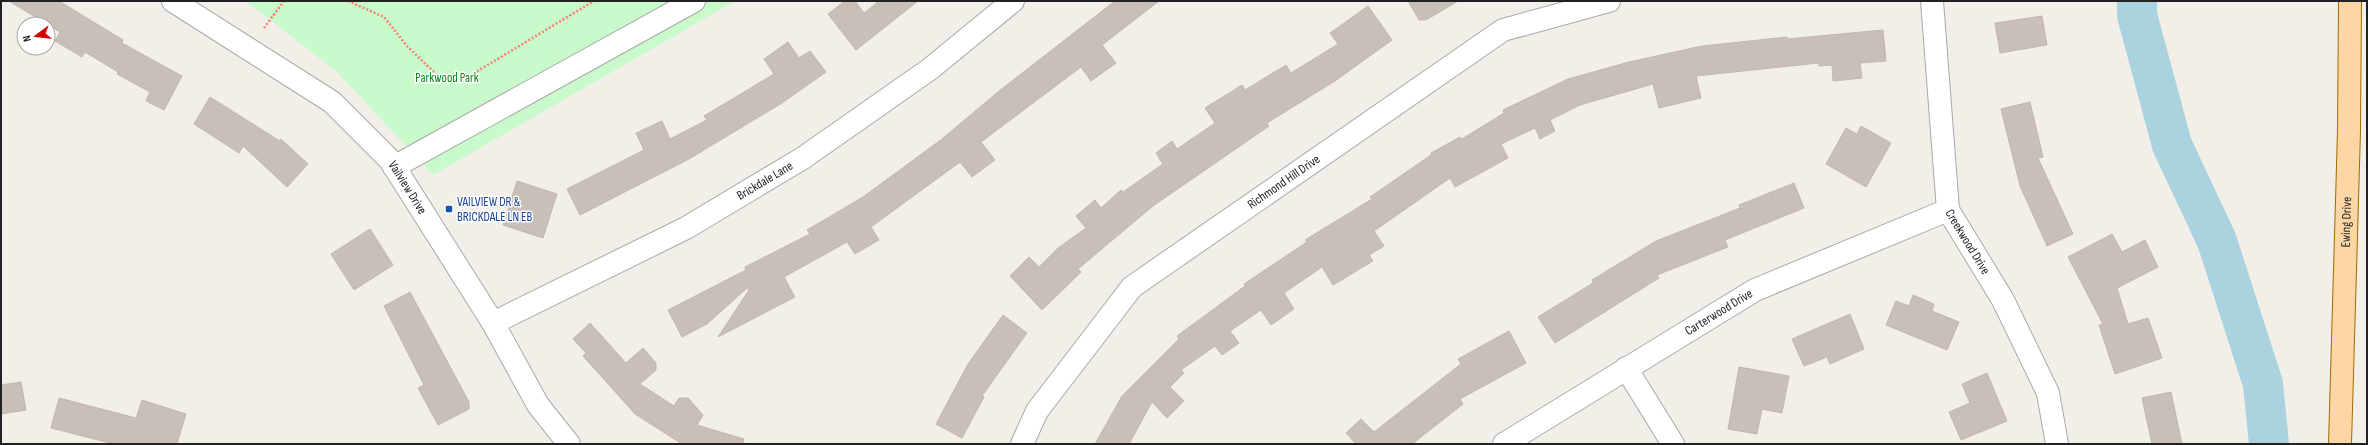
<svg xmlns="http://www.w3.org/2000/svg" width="2368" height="445" viewBox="0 0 2368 445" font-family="'Sofia Sans Condensed',sans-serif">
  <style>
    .park { fill: #c8facc }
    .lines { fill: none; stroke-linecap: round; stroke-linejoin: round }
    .river { stroke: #aad3df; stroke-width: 40 }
    .building { fill: #c7bfb8; stroke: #c4b6ab }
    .minor-casing { stroke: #a9a9a9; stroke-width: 24 }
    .major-casing { stroke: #a06b00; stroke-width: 24 }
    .path { stroke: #fa8072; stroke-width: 2.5; stroke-dasharray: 2 2; stroke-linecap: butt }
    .minor { stroke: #fff; stroke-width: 22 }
    .major { stroke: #fcd6a4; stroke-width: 22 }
    .transit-dot { fill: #1a4fb4; stroke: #fff; stroke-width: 1.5 }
    .labels { text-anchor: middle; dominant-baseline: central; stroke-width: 3; stroke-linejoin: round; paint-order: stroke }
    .park-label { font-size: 13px; fill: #0c8416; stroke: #fff }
    .street-label { font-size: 13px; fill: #222; stroke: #fff }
    .transit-label { font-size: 13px; fill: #164399; stroke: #fff; text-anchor: start }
  </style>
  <rect width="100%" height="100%" fill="#f2efe9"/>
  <path class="park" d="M 246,1 L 735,1 L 433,175 L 337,72 Z"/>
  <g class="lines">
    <path class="river" d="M 2137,1 L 2137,15 L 2172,145 L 2217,241 L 2263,384 L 2269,444"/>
  </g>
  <g class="building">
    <path d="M 9,1 L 59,1 L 123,40 L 122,43 L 182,76 L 164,110 L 146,101 L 150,92 L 117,74 L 118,72 L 85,52 L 82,57 L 55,41 L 60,32 Z"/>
    <path d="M 845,1 L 855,1 L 864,13 L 879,1 L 918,1 L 856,50 L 828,14 Z"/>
    <path d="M 1115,1 L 1159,1 L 1102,45 L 1116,63 L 1091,81 L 1081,67 L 981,142 L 995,160 L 972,177 L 960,162 L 871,227 L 879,240 L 855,254 L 847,242 L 784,277 L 795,297 L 718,337 L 749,290 L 747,288 L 707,324 L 682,337 L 668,310 L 746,270 L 745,267 L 810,234 L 807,230 L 863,197 L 942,139 L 999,91 Z"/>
    <path d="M 1408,1 L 1458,1 L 1426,20 L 1419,20 Z"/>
    <path d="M 1368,6 L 1392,40 L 1335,81 L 1267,123 L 1269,126 L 1153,206 L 1078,269 L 1081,272 L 1042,310 L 1010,276 L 1029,257 L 1039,267 L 1058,248 L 1086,228 L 1076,216 L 1095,200 L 1101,208 L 1121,190 L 1123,192 L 1163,164 L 1156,153 L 1172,141 L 1177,149 L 1215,123 L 1205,108 L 1242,85 L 1245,90 L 1286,65 L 1291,73 L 1338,44 L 1330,33 Z"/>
    <path d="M 2042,16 L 2047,45 L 2000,53 L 1995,23 Z"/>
    <path d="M 1883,30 L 1886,61 L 1860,63 L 1862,78 L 1833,81 L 1832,65 L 1819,66 L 1819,63 L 1696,76 L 1701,98 L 1659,108 L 1653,84 L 1580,105 L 1550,120 L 1555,131 L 1540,139 L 1535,128 L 1501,144 L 1508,158 L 1455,187 L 1450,178 L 1374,231 L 1384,246 L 1369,255 L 1373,261 L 1333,285 L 1322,267 L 1284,293 L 1294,309 L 1271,325 L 1261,310 L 1230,331 L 1239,343 L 1222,355 L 1215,346 L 1181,370 L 1184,373 L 1170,387 L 1184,401 L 1167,418 L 1152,402 L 1129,444 L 1095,444 L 1122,396 L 1179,339 L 1177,336 L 1245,286 L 1244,284 L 1307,242 L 1305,240 L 1372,199 L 1370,197 L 1431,155 L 1431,153 L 1460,137 L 1462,139 L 1504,113 L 1503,110 L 1568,79 L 1629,62 L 1702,46 L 1787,37 L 1787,39 Z"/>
    <path d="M 788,42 L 799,58 L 810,51 L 826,72 L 782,103 L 689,159 L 580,215 L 567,189 L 644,150 L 636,133 L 662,121 L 670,139 L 707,120 L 704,116 L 774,74 L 764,59 Z"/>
    <path d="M 210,97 L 280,141 L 281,139 L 308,164 L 287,187 L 243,146 L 239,153 L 194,124 Z"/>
    <path d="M 2030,102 L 2043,157 L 2038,158 L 2073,234 L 2047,246 L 2020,186 L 2001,109 Z"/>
    <path d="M 1861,126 L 1891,143 L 1866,187 L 1826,164 L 1846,128 L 1857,134 Z"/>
    <path d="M 517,181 L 557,194 L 543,238 L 503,225 Z"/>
    <path d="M 1794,183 L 1804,208 L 1725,240 L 1728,247 L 1657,275 L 1659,278 L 1555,343 L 1538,317 L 1593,283 L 1592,280 L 1656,241 L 1740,208 L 1739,205 Z"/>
    <path d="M 370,229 L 393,265 L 354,290 L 331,254 Z"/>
    <path d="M 2112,234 L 2122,252 L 2145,240 L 2158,267 L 2117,288 L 2128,324 L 2148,318 L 2162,358 L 2115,374 L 2099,325 L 2103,324 L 2068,257 Z"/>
    <path d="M 410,292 L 469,402 L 469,409 L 438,425 L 418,388 L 424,385 L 384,306 Z"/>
    <path d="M 1913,295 L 1934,304 L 1932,311 L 1959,322 L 1947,350 L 1886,325 L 1896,301 L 1909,306 Z"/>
    <path d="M 1850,314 L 1864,349 L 1830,364 L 1827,357 L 1804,366 L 1792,339 Z"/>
    <path d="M 1003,315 L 1027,333 L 982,396 L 984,397 L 962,438 L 936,424 L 968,364 Z"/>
    <path d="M 590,323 L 626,363 L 643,348 L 656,363 L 656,370 L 640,384 L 674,406 L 679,398 L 688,398 L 703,415 L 697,425 L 744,439 L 743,444 L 682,444 L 635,414 L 583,356 L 586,353 L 573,339 Z"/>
    <path d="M 1509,331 L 1526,363 L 1460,399 L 1463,404 L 1412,444 L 1356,444 L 1346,433 L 1361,419 L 1374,432 L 1461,364 L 1458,359 Z"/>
    <path d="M 1739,367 L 1789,376 L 1782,413 L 1762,409 L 1757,434 L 1728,429 Z"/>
    <path d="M 1987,373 L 2007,421 L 1961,440 L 1949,412 L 1970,403 L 1962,384 Z"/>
    <path d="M 21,382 L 26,410 L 1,414 L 1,385 Z"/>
    <path d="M 2171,392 L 2182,444 L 2152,444 L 2142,398 Z"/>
    <path d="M 59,398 L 136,418 L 142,400 L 186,414 L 177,444 L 114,444 L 51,428 Z"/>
  </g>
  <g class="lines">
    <defs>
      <g id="minor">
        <path id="s1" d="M 173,1 L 332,102 L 390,160 L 493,323 L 538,405 L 569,444"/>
        <path id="s2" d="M 1932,1 L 1948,210 L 2003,300 L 2048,393 L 2057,444"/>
        <path d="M 394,167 L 694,1"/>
        <path id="s3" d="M 493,323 L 686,228 L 803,158 L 930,69 L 1013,1"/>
        <path d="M 1626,368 L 1673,444"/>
        <path id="s4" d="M 1022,444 L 1037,411 L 1132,287 L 1503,30 L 1609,1"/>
        <path id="s5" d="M 1504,444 L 1755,290 L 1948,210"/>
      </g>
      <g id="major">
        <path id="s6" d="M 2340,444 L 2349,131 L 2350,1"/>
      </g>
    </defs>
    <use href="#minor" class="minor-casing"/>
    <use href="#major" class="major-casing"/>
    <g class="path">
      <path d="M 348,1 L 384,17 L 407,46 L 437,75 L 466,78 L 594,1"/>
      <path d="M 264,28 L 284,1"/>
    </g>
    <use href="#minor" class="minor"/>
    <use href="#major" class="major"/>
  </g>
  <rect class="transit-dot" x="445" y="205" width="8" height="8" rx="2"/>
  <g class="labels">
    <g class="park-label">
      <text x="447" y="78">Parkwood Park</text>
    </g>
    <g class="street-label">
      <text stroke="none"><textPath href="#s3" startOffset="307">Brickdale Lane</textPath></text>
      <text stroke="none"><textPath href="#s4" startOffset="377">Richmond Hill Drive</textPath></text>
      <text stroke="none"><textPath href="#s1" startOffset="303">Vailview Drive</textPath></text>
      <text stroke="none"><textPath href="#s6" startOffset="222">Ewing Drive</textPath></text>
      <text stroke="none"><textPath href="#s2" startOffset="247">Creekwood Drive</textPath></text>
      <text stroke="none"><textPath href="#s5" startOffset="252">Carterwood Drive</textPath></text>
    </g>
    <g class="transit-label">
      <text x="457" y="202">VAILVIEW DR &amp;<tspan x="457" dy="15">BRICKDALE LN EB</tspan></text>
    </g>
  </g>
  <rect width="2368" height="445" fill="none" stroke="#222222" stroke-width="4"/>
  <g transform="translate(36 36) rotate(255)"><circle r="19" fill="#ffffff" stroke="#a7a7a7"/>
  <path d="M0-3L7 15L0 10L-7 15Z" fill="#d40000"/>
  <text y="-6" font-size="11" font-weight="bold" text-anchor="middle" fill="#222222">N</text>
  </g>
</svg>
